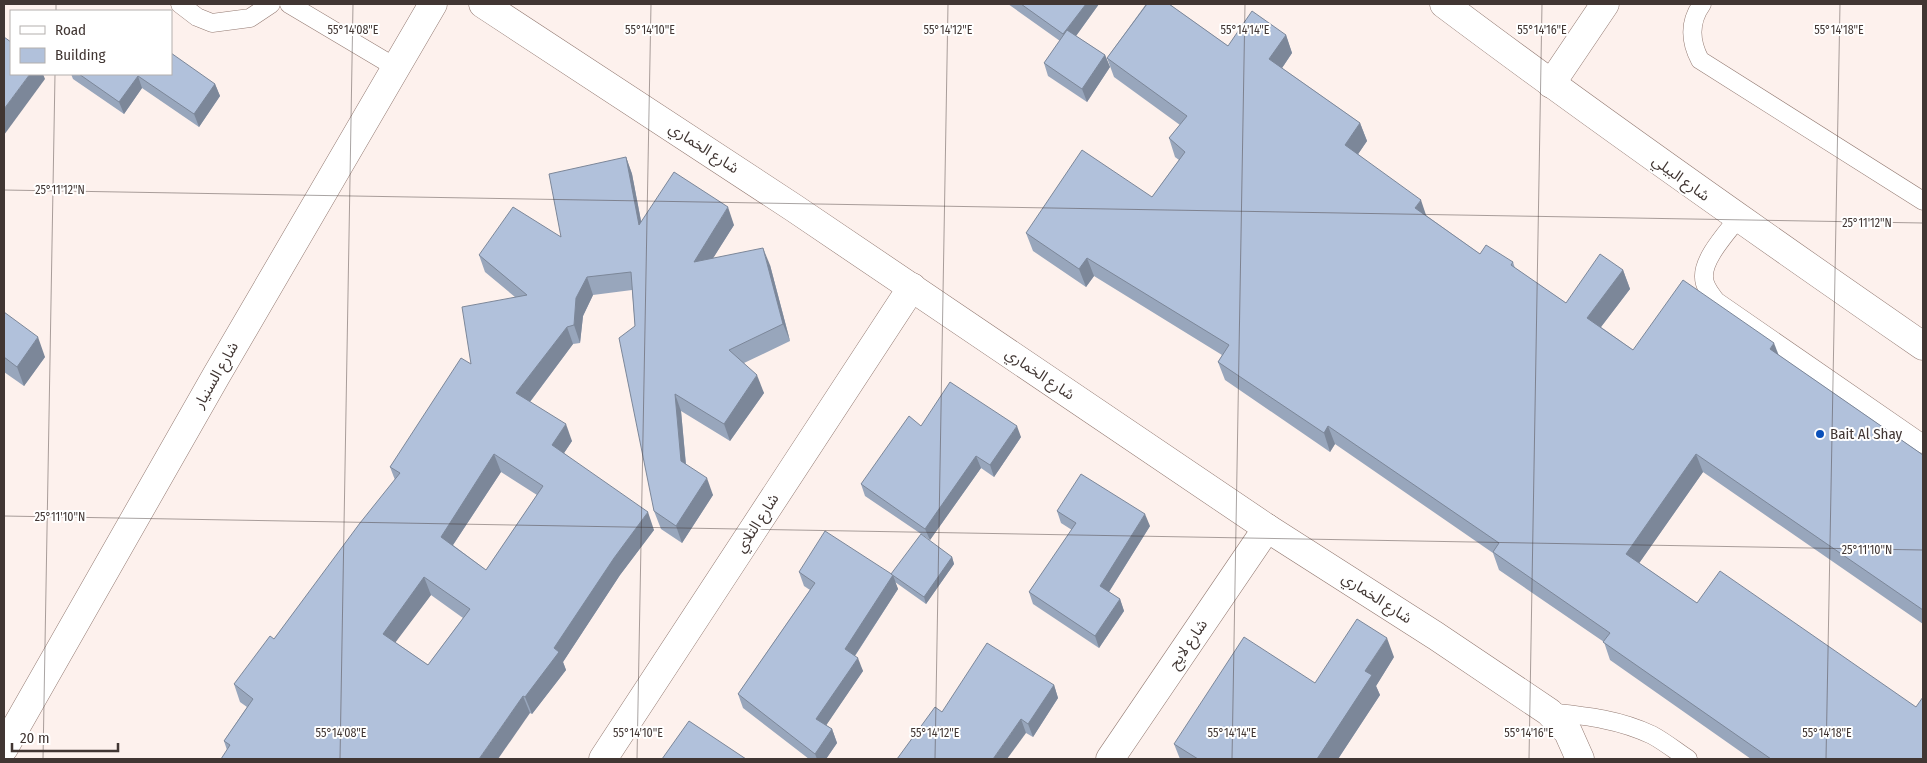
<svg xmlns="http://www.w3.org/2000/svg" width="1927" height="763" viewBox="0 0 1927 763" font-family="'Fira Sans Condensed','Noto Sans Arabic',sans-serif">
  <style>
    .lines { fill: none; stroke-linecap: round; stroke-linejoin: round }
    .lane-casing { stroke: #937a72; stroke-width: 19 }
    .street-casing { stroke: #937a72; stroke-width: 29 }
    .secondary-casing { stroke: #937a72; stroke-width: 29 }
    .lane { stroke: #fff; stroke-width: 18 }
    .street { stroke: #fff; stroke-width: 28 }
    .secondary { stroke: #fff; stroke-width: 28 }
    .wall { fill: #98a6bc; fill-rule: evenodd }
    .shaded-wall { fill: #7c8799 }
    .building { fill: #b1c1db; stroke: #7c8799; fill-rule: evenodd }
    .ticks { fill: none; stroke: #413633; stroke-width: 1; stroke-opacity: 0.45 }
    .poi-dot { fill: #0a50ba; stroke: #fff; stroke-width: 2 }
    .labels { text-anchor: middle; dominant-baseline: central; stroke-width: 4; stroke-linejoin: round; paint-order: stroke }
    .street-label { font-size: 15px; fill: #413633; stroke: #fff }
    .poi-label { font-size: 15px; fill: #413633; stroke: #fff; text-anchor: start }
    .ticks-label { font-size: 12px; text-anchor: middle; fill: #413633; stroke: #fff; stroke-width: 4; stroke-linejoin: round; paint-order: stroke }
  </style>
  <rect width="100%" height="100%" fill="#fdf1ed"/>
  <g class="lines">
    <defs>
      <g id="lane">
        <path d="M 180,4 L 197,17 L 212,23 L 250,18 L 271,4"/>
        <path d="M 289,4 L 395,67"/>
        <path d="M 1702,4 C 1689,22 1690,41 1700,60 L 1923,201"/>
        <path d="M 1738,218 C 1727,233 1703,258 1704,277 C 1704,287 1711,294 1716,301 L 1923,444"/>
        <path d="M 1549,712 C 1586,716 1618,719 1652,735 C 1665,742 1676,751 1688,759"/>
      </g>
      <g id="street">
        <path d="M 483,4 L 794,208 L 1267,528 L 1436,636 L 1549,712 L 1568,732 L 1580,759"/>
        <path d="M 603,759 L 912,287"/>
        <path d="M 1110,759 L 1267,528"/>
      </g>
      <g id="secondary">
        <path d="M 1444,4 C 1601,122 1761,234 1923,346"/>
        <path d="M 1551,84 L 1605,4"/>
        <path d="M 4,748 L 216,376 L 433,4"/>
      </g>
    </defs>
    <use href="#lane" class="lane-casing"/>
    <use href="#street" class="street-casing"/>
    <use href="#secondary" class="secondary-casing"/>
    <use href="#lane" class="lane"/>
    <use href="#street" class="street"/>
    <use href="#secondary" class="secondary"/>
  </g>
  <g class="wall">
    <path d="M 1008,4 L 1099,4 L 1076,36 L 1105,55 L 1110,67 L 1087,102 L 1048,76 L 1044,63 L 1060,41 Z"/>
    <path d="M 1146,4 L 1169,4 L 1228,46 L 1286,35 L 1292,53 L 1282,68 L 1360,123 L 1367,141 L 1358,154 L 1427,216 L 1480,254 L 1513,262 L 1515,268 L 1566,303 L 1623,270 L 1630,289 L 1601,327 L 1633,350 L 1778,355 L 1923,455 L 1923,624 L 1703,472 L 1639,563 L 1923,759 L 1751,759 L 1610,660 L 1604,642 L 1499,570 L 1493,553 L 1335,444 L 1330,452 L 1225,380 L 1218,362 L 1222,355 L 1094,276 L 1086,287 L 1033,251 L 1026,233 L 1152,197 L 1179,160 L 1175,157 L 1169,138 L 1180,125 L 1114,77 L 1107,58 Z"/>
    <path d="M 71,74 L 171,74 L 215,84 L 220,96 L 199,127 L 142,88 L 124,114 L 73,79 Z"/>
    <path d="M 626,157 L 632,174 L 641,221 L 734,225 L 713,258 L 770,265 L 790,341 L 744,363 L 764,393 L 730,441 L 681,411 L 686,464 L 713,495 L 682,543 L 661,529 L 654,511 L 635,326 L 632,290 L 593,295 L 583,316 L 580,343 L 573,344 L 530,402 L 572,441 L 564,453 L 654,530 L 620,575 L 563,662 L 566,670 L 532,714 L 530,713 L 227,750 L 224,741 L 247,707 L 240,702 L 234,684 L 274,639 L 395,480 L 390,467 L 471,364 L 515,297 L 485,272 L 479,255 L 561,237 ZM 501,472 L 537,495 L 486,570 L 453,545 ZM 431,595 L 463,618 L 428,665 L 395,642 Z"/>
    <path d="M 4,312 L 45,357 L 24,386 L 4,372 Z"/>
    <path d="M 921,426 L 1021,437 L 994,477 L 981,468 L 930,540 L 865,496 L 861,484 Z"/>
    <path d="M 1057,511 L 1150,526 L 1109,592 L 1120,599 L 1124,611 L 1099,648 L 1033,604 L 1029,592 L 1072,530 L 1061,523 Z"/>
    <path d="M 952,557 L 954,564 L 926,604 L 895,582 L 898,589 L 855,656 L 863,671 L 826,725 L 832,729 L 837,743 L 826,759 L 809,759 L 743,708 L 738,694 L 810,590 L 804,586 L 799,572 L 891,574 Z"/>
    <path d="M 1394,657 L 1376,686 L 1380,695 L 1338,759 L 1180,759 L 1174,744 L 1315,683 Z"/>
    <path d="M 1054,685 L 1058,698 L 1033,737 L 1026,733 L 942,712 Z"/>
  </g>
  <g class="shaded-wall">
    <path d="M 1086,4 L 1099,4 L 1068,47 L 1063,34 Z"/>
    <path d="M 1286,35 L 1292,53 L 1276,77 L 1269,59 Z"/>
    <path d="M 1105,55 L 1110,67 L 1087,102 L 1082,89 Z"/>
    <path d="M 30,74 L 43,74 L 45,79 L 4,135 L 4,109 Z"/>
    <path d="M 138,76 L 142,88 L 124,114 L 119,102 Z"/>
    <path d="M 215,84 L 220,96 L 199,127 L 194,114 Z"/>
    <path d="M 1360,123 L 1367,141 L 1352,163 L 1345,145 Z"/>
    <path d="M 626,157 L 632,174 L 645,242 L 639,225 Z"/>
    <path d="M 1421,200 L 1427,218 L 1415,208 Z"/>
    <path d="M 728,207 L 734,225 L 700,279 L 694,262 Z"/>
    <path d="M 763,248 L 770,265 L 790,341 L 783,324 Z"/>
    <path d="M 1087,258 L 1094,276 L 1086,287 L 1079,269 Z"/>
    <path d="M 1623,270 L 1630,289 L 1594,336 L 1587,318 Z"/>
    <path d="M 587,277 L 593,295 L 583,316 L 580,343 L 574,325 L 576,298 Z"/>
    <path d="M 567,327 L 573,344 L 523,411 L 516,393 Z"/>
    <path d="M 38,337 L 45,357 L 24,386 L 17,367 Z"/>
    <path d="M 1774,343 L 1781,361 L 1770,349 Z"/>
    <path d="M 757,375 L 764,393 L 730,441 L 724,424 Z"/>
    <path d="M 675,394 L 681,411 L 687,478 L 681,461 Z"/>
    <path d="M 566,424 L 572,441 L 558,462 L 552,445 Z"/>
    <path d="M 1017,426 L 1021,437 L 994,477 L 990,465 Z"/>
    <path d="M 1328,426 L 1335,444 L 1330,452 L 1324,433 Z"/>
    <path d="M 494,454 L 501,472 L 447,554 L 441,537 Z"/>
    <path d="M 1696,454 L 1703,472 L 1633,572 L 1626,554 Z"/>
    <path d="M 976,456 L 981,468 L 930,540 L 925,529 Z"/>
    <path d="M 707,478 L 713,495 L 682,543 L 676,526 Z"/>
    <path d="M 648,512 L 654,530 L 620,575 L 563,662 L 566,670 L 532,714 L 525,697 L 554,648 L 614,558 Z"/>
    <path d="M 1145,514 L 1150,526 L 1105,598 L 1100,586 Z"/>
    <path d="M 952,557 L 954,564 L 926,604 L 924,597 Z"/>
    <path d="M 893,575 L 898,589 L 850,663 L 845,649 Z"/>
    <path d="M 424,577 L 431,595 L 389,651 L 383,634 Z"/>
    <path d="M 1120,599 L 1124,611 L 1099,648 L 1095,636 Z"/>
    <path d="M 1387,638 L 1394,657 L 1376,686 L 1380,695 L 1338,759 L 1317,759 L 1365,671 Z"/>
    <path d="M 858,658 L 863,671 L 821,733 L 816,719 Z"/>
    <path d="M 1054,685 L 1058,698 L 1033,737 L 1028,724 Z"/>
    <path d="M 523,696 L 530,713 L 498,759 L 479,759 Z"/>
    <path d="M 1021,719 L 1026,733 L 1007,759 L 993,759 Z"/>
    <path d="M 832,729 L 837,743 L 826,759 L 817,759 L 815,754 Z"/>
  </g>
  <g class="building">
    <path d="M 1021,4 L 1086,4 L 1063,34 Z"/>
    <path d="M 1147,4 L 1169,4 L 1228,46 L 1252,11 L 1286,35 L 1269,59 L 1360,123 L 1345,145 L 1421,200 L 1415,208 L 1480,254 L 1486,245 L 1513,262 L 1511,265 L 1566,303 L 1600,254 L 1623,270 L 1587,318 L 1633,350 L 1683,280 L 1774,343 L 1770,349 L 1923,455 L 1923,610 L 1696,454 L 1626,554 L 1697,603 L 1720,571 L 1916,707 L 1923,697 L 1923,759 L 1771,759 L 1603,642 L 1610,633 L 1493,552 L 1499,543 L 1328,426 L 1324,433 L 1218,362 L 1229,345 L 1087,258 L 1079,269 L 1026,233 L 1082,150 L 1152,197 L 1185,152 L 1169,138 L 1187,116 L 1107,58 Z"/>
    <path d="M 1067,30 L 1105,55 L 1082,89 L 1044,63 Z"/>
    <path d="M 4,37 L 11,42 L 11,74 L 30,74 L 4,109 Z"/>
    <path d="M 171,53 L 215,84 L 194,114 L 138,76 L 119,102 L 79,74 L 171,74 Z"/>
    <path d="M 626,157 L 639,225 L 674,172 L 728,207 L 694,262 L 763,248 L 783,324 L 729,350 L 757,375 L 724,424 L 675,394 L 681,461 L 707,478 L 676,526 L 654,511 L 619,338 L 635,326 L 631,272 L 587,277 L 576,298 L 574,325 L 567,327 L 516,393 L 566,424 L 552,445 L 648,512 L 614,558 L 554,648 L 559,652 L 525,697 L 523,696 L 479,759 L 221,759 L 230,745 L 224,741 L 253,699 L 234,684 L 270,636 L 274,639 L 360,523 L 400,473 L 390,467 L 461,358 L 471,364 L 462,307 L 527,295 L 479,255 L 513,207 L 561,237 L 549,174 ZM 494,454 L 543,486 L 486,570 L 441,537 ZM 424,577 L 470,609 L 428,665 L 383,634 Z"/>
    <path d="M 4,312 L 38,337 L 17,367 L 4,357 Z"/>
    <path d="M 950,382 L 1017,426 L 990,465 L 976,456 L 925,529 L 861,484 L 909,416 L 921,426 Z"/>
    <path d="M 1081,474 L 1145,514 L 1100,586 L 1120,599 L 1095,636 L 1029,592 L 1076,523 L 1057,511 Z"/>
    <path d="M 825,531 L 893,575 L 845,649 L 858,658 L 816,719 L 832,729 L 815,754 L 738,694 L 815,583 L 799,572 Z"/>
    <path d="M 921,534 L 952,557 L 924,597 L 891,574 Z"/>
    <path d="M 1357,619 L 1387,638 L 1365,671 L 1372,675 L 1317,759 L 1198,759 L 1174,744 L 1244,637 L 1315,683 Z"/>
    <path d="M 987,643 L 1054,685 L 1028,724 L 1021,719 L 993,759 L 897,759 L 935,707 L 942,712 Z"/>
    <path d="M 689,721 L 746,759 L 662,759 Z"/>
  </g>
  <path class="ticks" d="M 56,11 L 56,4M 4,190 L 1923,223M 4,516 L 1923,550M 43,759 L 55,74M 340,759 L 353,4M 637,759 L 651,4M 935,759 L 948,4M 1232,759 L 1245,4M 1529,759 L 1542,4M 1826,759 L 1840,4"/>
  <circle class="poi-dot" cx="1820" cy="434" r="5"/>
  <g class="labels">
    <g class="street-label">
      <text transform="translate(704 148) rotate(33)">شارع الخماري</text>
      <text transform="translate(1681 178) rotate(36)">شارع البيلي</text>
      <text transform="translate(1040 374) rotate(34)">شارع الخماري</text>
      <text transform="translate(216 375) rotate(-60)">شارع السنيار</text>
      <text transform="translate(757 523) rotate(-57)">شارع التلاي</text>
      <text transform="translate(1377 598) rotate(33)">شارع الخماري</text>
      <text transform="translate(1188 644) rotate(-56)">شارع لايح</text>
    </g>
    <g class="poi-label">
      <text x="1830" y="434">Bait Al Shay</text>
    </g>
  </g>
  <g class="ticks-label">
    <text x="353" y="34">55°14'08"E</text>
    <text x="650" y="34">55°14'10"E</text>
    <text x="948" y="34">55°14'12"E</text>
    <text x="1245" y="34">55°14'14"E</text>
    <text x="1542" y="34">55°14'16"E</text>
    <text x="1839" y="34">55°14'18"E</text>
    <text x="60" y="194">25°11'12"N</text>
    <text x="1867" y="227">25°11'12"N</text>
    <text x="60" y="521">25°11'10"N</text>
    <text x="1867" y="554">25°11'10"N</text>
    <text x="341" y="737">55°14'08"E</text>
    <text x="638" y="737">55°14'10"E</text>
    <text x="935" y="737">55°14'12"E</text>
    <text x="1232" y="737">55°14'14"E</text>
    <text x="1529" y="737">55°14'16"E</text>
    <text x="1827" y="737">55°14'18"E</text>
  </g>
  <rect width="1927" height="763" fill="none" stroke="#413633" stroke-width="10"/>
  <rect x="10" y="10" width="162" height="65" fill="#ffffff" stroke="#b3afad"/>
  <rect x="20" y="26" width="25" height="8" fill="#ffffff" stroke="#b3afad"/>
  <text x="55" y="35" font-size="15" fill="#413633">Road</text>
  <rect x="20" y="48" width="25" height="15" fill="#b1c1db" stroke="#b3afad"/>
  <text x="55" y="60" font-size="15" fill="#413633">Building</text>
  <path d="M12 743v8h106v-8" fill="none" stroke="#413633" stroke-width="2.5"/>
  <text x="20" y="743" font-size="15" fill="#413633" stroke="#ffffff" stroke-width="4" paint-order="stroke">20 m</text>
</svg>
